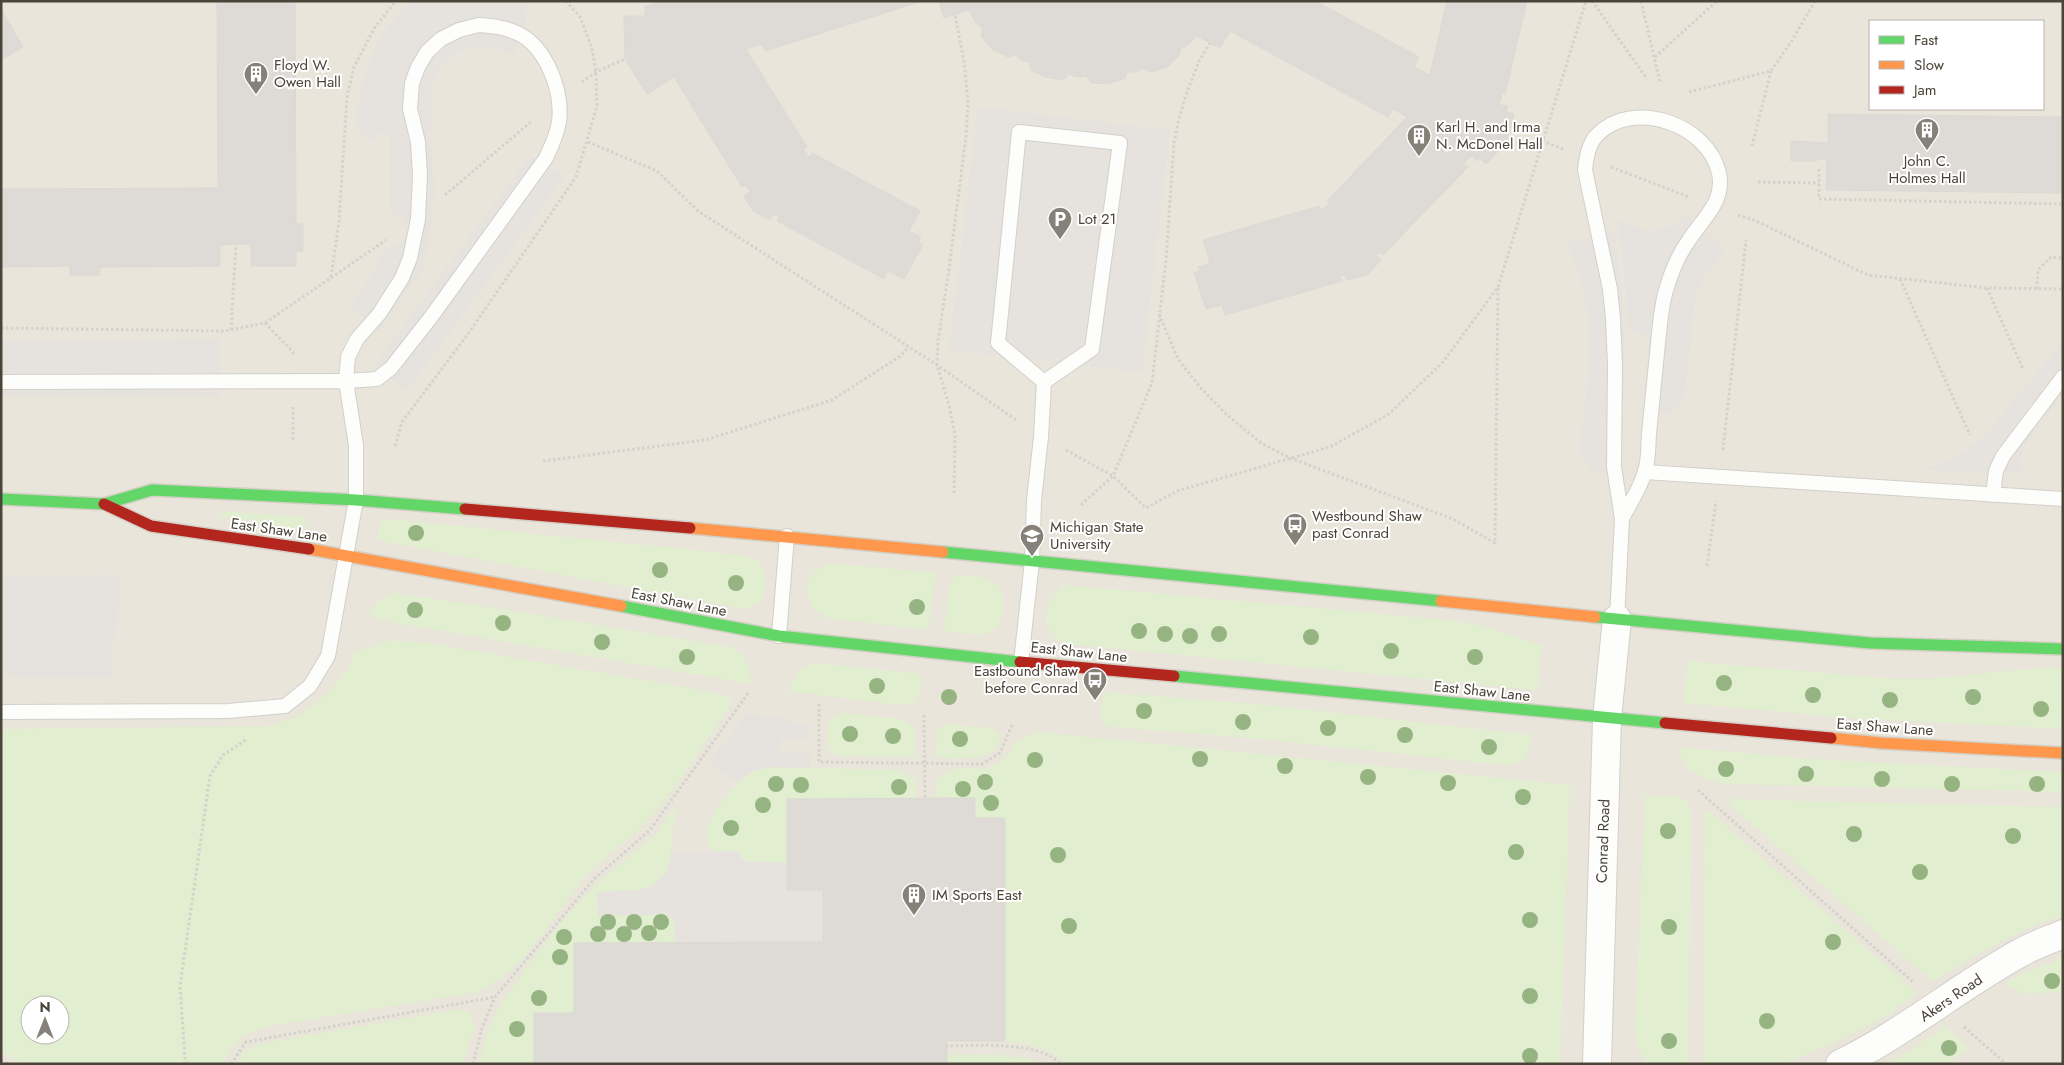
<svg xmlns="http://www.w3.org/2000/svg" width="2064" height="1065" viewBox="0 0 2064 1065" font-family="Jost,sans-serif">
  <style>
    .education { fill: #eae5da; fill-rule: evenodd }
    .green { fill: #e1eecf; fill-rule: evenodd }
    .parking { fill: #e6e3df }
    .building { fill: #dedbd6; stroke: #dcd9d4 }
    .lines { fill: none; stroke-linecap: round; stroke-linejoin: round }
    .lane-casing { stroke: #d2d0cb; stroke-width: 16 }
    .street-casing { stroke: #d2d0cb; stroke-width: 30 }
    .fast-casing { stroke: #d3cfc5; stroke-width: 14 }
    .slow-casing { stroke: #d3cfc5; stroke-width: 14 }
    .jam-casing { stroke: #d3cfc5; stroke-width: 14 }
    .path { stroke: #d3d2cc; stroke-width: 3; stroke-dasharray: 2.5 2.5; stroke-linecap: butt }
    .lane { stroke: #fdfdfc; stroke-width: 14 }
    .street { stroke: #fdfdfc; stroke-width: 28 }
    .fast { stroke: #63d668; stroke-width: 11 }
    .slow { stroke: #ff974d; stroke-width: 11 }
    .jam { stroke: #b3261e; stroke-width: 11 }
    .tree { fill: #96b382 }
    .labels { text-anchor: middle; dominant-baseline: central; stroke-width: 4; stroke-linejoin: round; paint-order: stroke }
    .poi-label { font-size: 15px; fill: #4b4439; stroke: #fff; text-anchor: start }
    .street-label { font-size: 15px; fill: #4b4439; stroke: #fff }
  </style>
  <rect width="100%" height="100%" fill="#f4f2ee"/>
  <path class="education" d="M 1,1 L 2063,1 L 2063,1064 L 1,1064 ZM 1870,21 L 2043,21 L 2043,109 L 1870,109 ZM 30,1005 L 60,1005 L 60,1035 L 30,1035 Z"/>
  <g class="green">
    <path d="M 223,511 L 302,517 L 306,520 L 306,525 L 299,529 L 220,516 L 220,513 Z"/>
    <path d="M 390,519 L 717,552 L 747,557 L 759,561 C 770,583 769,600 745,609 L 385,542 L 378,538 L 378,528 L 381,521 Z"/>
    <path d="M 827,564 L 839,564 L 936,573 L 928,630 L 828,618 C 801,607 799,575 827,564 Z"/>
    <path d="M 956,575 C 967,576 983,575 993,582 C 1009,592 1006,624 990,632 C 978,638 957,632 944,631 L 949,588 Z"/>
    <path d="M 1065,585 L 1449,620 L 1483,626 L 1542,645 L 1537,690 L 1066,644 C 1037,630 1042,603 1065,585 Z"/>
    <path d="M 395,593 L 527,613 L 730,647 C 747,654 749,667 752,684 L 494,640 L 397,623 L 368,616 C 375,602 380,597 395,593 Z"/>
    <path d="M 395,640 L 427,643 L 680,686 L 729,697 L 731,705 C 703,745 677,788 644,824 C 627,843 604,856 587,875 C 553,914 527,971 477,992 L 269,1026 C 245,1033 233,1040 223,1064 L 27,1064 L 10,1057 L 1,1051 L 1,729 L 270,726 L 301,715 L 328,693 L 349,666 L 354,651 C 369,649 381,642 395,640 ZM 30,1005 L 60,1005 L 60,1035 L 30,1035 Z"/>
    <path d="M 1688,661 L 1894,679 L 1927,679 L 2039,668 L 2063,668 L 2063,729 L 1849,718 L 1683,703 Z"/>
    <path d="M 815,663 L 922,674 L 920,695 L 915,703 L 901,705 L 788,691 C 794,676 800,668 815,663 Z"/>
    <path d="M 1103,692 L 1256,704 L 1532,735 C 1529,756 1525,764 1502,765 L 1261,739 L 1111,727 L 1102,724 L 1101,718 Z"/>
    <path d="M 844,713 L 901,719 C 920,726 915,740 915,757 L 840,756 C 825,752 826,734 829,721 L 837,714 Z"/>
    <path d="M 947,724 L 992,728 L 999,733 C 1005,764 954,758 936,758 L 937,729 Z"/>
    <path d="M 1038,732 L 1570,785 L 1560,1064 L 1066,1064 C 1050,1048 1027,1043 1005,1041 L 1005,818 L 975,818 L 975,798 L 935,798 L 936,781 C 940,778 946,771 951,770 C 965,765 980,773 997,764 C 1016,752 1010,737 1038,732 Z"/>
    <path d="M 1686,748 L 1814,759 L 2063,772 L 2063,792 L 1726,784 C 1701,778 1687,774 1677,749 Z"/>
    <path d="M 772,767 L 899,770 L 916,781 L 916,798 L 787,799 L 787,863 L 743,861 L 737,851 L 715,851 C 711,847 707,844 706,838 C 705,818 735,781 753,772 C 758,769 766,769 772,767 Z"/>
    <path d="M 1645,796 L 1677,796 L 1687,801 L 1691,814 L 1688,1064 L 1648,1064 L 1637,1045 L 1635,1027 Z"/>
    <path d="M 1730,799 L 2063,807 L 2063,915 C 2013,932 1977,954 1933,982 L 1728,803 Z"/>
    <path d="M 1705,808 L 1918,993 L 1886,1016 L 1839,1041 L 1781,1064 L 1704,1064 Z"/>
    <path d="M 677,809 C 667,840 681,881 640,890 C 626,893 611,890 597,893 L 598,916 L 667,914 L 674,922 L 676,943 L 574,943 L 574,1013 L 534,1064 L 480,1064 C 483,1020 518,979 544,945 C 558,927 572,908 588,893 C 597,884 606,875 616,867 C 639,848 657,839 671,811 Z"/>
    <path d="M 2063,958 L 2063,991 L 2027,994 L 2004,984 L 2022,974 Z"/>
    <path d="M 461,1009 L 468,1012 L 476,1027 L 468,1044 L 464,1064 L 237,1064 L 245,1051 L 258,1044 Z"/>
    <path d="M 1946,1026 L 1968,1048 L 1947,1064 L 1886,1064 L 1910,1051 Z"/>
    <path d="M 946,1055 C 980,1055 1013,1051 1044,1064 L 947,1064 Z"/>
  </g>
  <g class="parking">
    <path d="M 414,1 L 527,1 L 526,22 L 514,56 L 499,49 L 480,47 L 461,51 L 444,64 L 434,78 L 431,100 L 434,194 L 430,242 L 422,271 L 380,331 L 350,307 L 376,269 L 383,250 L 401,243 L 407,232 L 402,218 L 390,213 L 390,135 L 382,132 L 370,143 L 357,126 L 356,113 L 366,71 L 381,34 L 407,6 Z"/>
    <path d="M 978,107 L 1170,130 L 1142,372 L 949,350 Z"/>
    <path d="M 530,155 L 565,176 L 406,392 L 374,365 Z"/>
    <path d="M 1686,214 L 1726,249 L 1706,274 L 1696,295 L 1684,400 L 1669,414 L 1644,411 L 1649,341 L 1643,333 L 1627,332 L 1627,302 L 1617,217 L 1649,232 L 1674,225 Z"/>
    <path d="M 1614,229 L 1622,289 L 1625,340 L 1625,373 L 1618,475 L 1593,472 L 1579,452 L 1587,385 L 1589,350 L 1588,316 L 1581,278 L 1568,243 Z"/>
    <path d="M 220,339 L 220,397 L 1,397 L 1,340 Z"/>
    <path d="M 2063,341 L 2063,396 L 2027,443 L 2020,459 L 2024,474 L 1925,470 L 1962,453 L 1985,435 Z"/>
    <path d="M 120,575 L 119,609 L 111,652 L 112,678 L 1,678 L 1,576 Z"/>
    <path d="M 746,714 L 781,717 L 792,724 L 810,724 L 809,739 L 780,739 L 780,752 L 810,753 L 810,768 L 772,767 L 753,771 L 737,783 L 710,762 Z"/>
    <path d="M 737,851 L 743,861 L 787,863 L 787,890 L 823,890 L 823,942 L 676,943 L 674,922 L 667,914 L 598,916 L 597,892 L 640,890 L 649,887 L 664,876 L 668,869 L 671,852 Z"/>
  </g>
  <g class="building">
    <path d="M 217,1 L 295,1 L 296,224 L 303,224 L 303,251 L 296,251 L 296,266 L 251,266 L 251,244 L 236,244 L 220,245 L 220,266 L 100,267 L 100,275 L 70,275 L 70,266 L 1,267 L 1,189 L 218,188 Z"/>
    <path d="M 653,1 L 922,1 L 765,51 L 762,44 L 746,49 L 807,147 L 803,150 L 810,157 L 812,153 L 920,211 L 909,231 L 921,237 L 918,242 L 923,245 L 904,279 L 888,271 L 884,279 L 777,221 L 779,217 L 774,214 L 770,220 L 753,211 L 744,196 L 750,191 L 746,185 L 742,187 L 674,77 L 647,94 L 625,59 L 624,16 L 645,16 L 645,6 L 653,5 Z"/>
    <path d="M 939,1 L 1315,1 L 1419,57 L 1414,67 L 1430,75 L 1447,1 L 1527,1 L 1505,94 L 1502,93 L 1499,105 L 1508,106 L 1506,112 L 1514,114 L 1506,143 L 1486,164 L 1480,158 L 1477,161 L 1471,156 L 1463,164 L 1468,167 L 1383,255 L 1380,252 L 1376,256 L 1381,260 L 1367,275 L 1347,280 L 1345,275 L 1340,276 L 1342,281 L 1225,315 L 1222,305 L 1206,309 L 1194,273 L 1200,271 L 1198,267 L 1210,263 L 1203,240 L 1319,206 L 1320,210 L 1330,204 L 1327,201 L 1407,117 L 1393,109 L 1388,117 L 1230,31 L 1220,48 L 1197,36 L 1187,46 L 1180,49 L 1179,56 L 1167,67 L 1150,72 L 1143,68 L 1136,72 L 1127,72 L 1125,78 L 1108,84 L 1091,83 L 1086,76 L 1077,77 L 1069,74 L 1063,80 L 1046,77 L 1031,70 L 1029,62 L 1021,60 L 1015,55 L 1008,57 L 992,49 L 981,36 L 983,29 L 976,23 L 969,10 L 944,18 Z"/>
    <path d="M 1,9 L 23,47 L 1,60 Z"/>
    <path d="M 1828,114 L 2063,117 L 2063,193 L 1826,190 L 1827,159 L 1817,159 L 1817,161 L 1791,161 L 1791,141 L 1828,143 Z"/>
    <path d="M 975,798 L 975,818 L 1005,818 L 1005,1041 L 947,1041 L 947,1064 L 534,1064 L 534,1013 L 574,1013 L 574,943 L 823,942 L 823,890 L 787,890 L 787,799 Z"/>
  </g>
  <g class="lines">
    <defs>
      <g id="lane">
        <path d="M 479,25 C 492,26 504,27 517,33 C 546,46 563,91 559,122 C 557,135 551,147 546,158 L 431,317 L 391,368 L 377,379 L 346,381 L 348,357 L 357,339 L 379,314 L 402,278 L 410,258 L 418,219 L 420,175 L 418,142 L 410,109 L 412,83 L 418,67 L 427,52 L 441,39 L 459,30 Z"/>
        <path d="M 1,382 L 346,381 L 356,445 L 356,500 L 328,656 L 310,686 L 285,706 L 228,711 L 1,712"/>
        <path d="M 1645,472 L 2063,499"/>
        <path d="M 1993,495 L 1996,471 L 2003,456 L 2063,377"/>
        <path d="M 1617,619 L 1622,519 L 1614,467 L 1615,365 L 1613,319 L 1610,289 L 1585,170 C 1586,159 1588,144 1597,135 C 1633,98 1708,124 1719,173 C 1725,202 1703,218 1689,240 C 1679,254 1672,270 1667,287 C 1661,305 1660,325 1658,343 C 1655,374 1652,404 1649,434 C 1648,446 1649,460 1645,471 C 1641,488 1629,504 1622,519"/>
        <path d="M 779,636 L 787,536"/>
        <path d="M 1021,662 L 1032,561 L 1034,500 L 1041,437 L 1044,382 L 1092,349 L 1120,143 L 1019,132 L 998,343 L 1044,382"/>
      </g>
      <g id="street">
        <path d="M 1597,1064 L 1607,718 L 1617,619"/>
        <path d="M 1840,1064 C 1904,1033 1958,987 2020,953 C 2034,945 2049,940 2063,934"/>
      </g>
      <g id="fast">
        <path d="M 1,499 L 104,504 L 152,490 L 356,500 L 465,509"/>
        <path d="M 943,552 L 1441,601"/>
        <path d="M 621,606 L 779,636 L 1020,662"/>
        <path d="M 1595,617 L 1870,643 L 2063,649"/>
        <path d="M 1174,676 L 1665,723"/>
      </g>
      <g id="slow">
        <path d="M 690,528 L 943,552"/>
        <path d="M 309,549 L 621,606"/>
        <path d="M 1441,601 L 1595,617"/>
        <path d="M 1831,738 L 1881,743 L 2063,753"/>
      </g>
      <g id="jam">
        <path d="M 104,504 L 151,526 L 309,549"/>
        <path d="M 465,509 L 690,528"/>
        <path d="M 1020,662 L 1174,676"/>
        <path d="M 1665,723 L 1831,738"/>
      </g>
    </defs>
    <use href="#lane" class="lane-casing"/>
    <use href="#street" class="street-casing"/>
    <use href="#fast" class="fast-casing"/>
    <use href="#slow" class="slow-casing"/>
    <use href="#jam" class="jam-casing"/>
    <g class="path">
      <path d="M 1592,1 L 1647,79"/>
      <path d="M 1641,1 L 1660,82"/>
      <path d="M 1655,57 L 1717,1"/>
      <path d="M 582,82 L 596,72 L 625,59"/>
      <path d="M 1689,92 L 1771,71 L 1791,42 L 1815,1"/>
      <path d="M 1542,141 L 1563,149"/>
      <path d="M 588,142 L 657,171 L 698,211 L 937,365 L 1016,420"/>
      <path d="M 1752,146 L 1771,71"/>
      <path d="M 1611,167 L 1689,197"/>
      <path d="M 1819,169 L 1819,199 L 2063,204"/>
      <path d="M 1758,182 L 1819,183"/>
      <path d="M 445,195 L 532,121"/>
      <path d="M 1738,215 L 1754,220 L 1868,275 L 1987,288 L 2063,289"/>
      <path d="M 331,277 L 339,222 L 347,97 L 354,67 L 375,27 L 396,1"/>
      <path d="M 1900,279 L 1970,435"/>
      <path d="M 1987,288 L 2023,369"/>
      <path d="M 2037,289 L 2038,270 L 2051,257 L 2063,258"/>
      <path d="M 1159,314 L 1178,359 L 1200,387 L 1226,414 L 1261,443 L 1290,458 L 1453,519 L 1495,543 L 1498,288"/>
      <path d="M 265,323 L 293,352 L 293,356"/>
      <path d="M 1,328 L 225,331 L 265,323 L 386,240"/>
      <path d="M 231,330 L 236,244"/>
      <path d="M 293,407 L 293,442"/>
      <path d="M 395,446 L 402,422 L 468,334 L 576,177 L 597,106 L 596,72 L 592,48 L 580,17 L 566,1"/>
      <path d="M 1066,450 L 1113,476 L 1146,508 L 1177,491 L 1330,447 L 1389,414 L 1443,362 L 1498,287 L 1586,1"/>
      <path d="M 1723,450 L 1746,240"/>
      <path d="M 543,461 L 705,440 L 832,400 L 899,357 L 908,348"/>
      <path d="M 954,493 L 955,436 L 949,405 L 937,365 L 938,341 L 949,269 L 966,136 L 968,103 L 964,61 L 955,15"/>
      <path d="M 1081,505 L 1113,476 L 1152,383 L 1166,260 L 1174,143 L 1178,123 L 1186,95 L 1199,61 L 1210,43"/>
      <path d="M 1707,566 L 1716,501"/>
      <path d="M 819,704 L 819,762 L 982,764 L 1000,753 L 1013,723"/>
      <path d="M 924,715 L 925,798"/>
      <path d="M 1698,790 L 1914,983"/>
      <path d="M 1964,1027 L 2006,1064"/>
      <path d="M 946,1046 C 975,1046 1039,1040 1060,1064"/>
      <path d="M 1,1060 L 8,1064"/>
      <path d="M 187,1064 L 185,1058 L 180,986 L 210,776 L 223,755 L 247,739"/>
      <path d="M 231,1064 L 246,1042 L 495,997"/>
      <path d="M 473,1064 L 482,1028 L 495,997 L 594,879 L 650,830 L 749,692"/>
    </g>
    <use href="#lane" class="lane"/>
    <use href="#street" class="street"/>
    <use href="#fast" class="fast"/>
    <use href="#slow" class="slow"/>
    <use href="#jam" class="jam"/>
  </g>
  <g class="tree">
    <circle cx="416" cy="533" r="8"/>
    <circle cx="660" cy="570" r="8"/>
    <circle cx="736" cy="583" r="8"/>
    <circle cx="917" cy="607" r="8"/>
    <circle cx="415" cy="610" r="8"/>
    <circle cx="503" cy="623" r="8"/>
    <circle cx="1139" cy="631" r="8"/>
    <circle cx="1165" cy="634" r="8"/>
    <circle cx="1219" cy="634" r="8"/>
    <circle cx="1190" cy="636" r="8"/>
    <circle cx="1311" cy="637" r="8"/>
    <circle cx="602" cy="642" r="8"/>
    <circle cx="1391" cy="651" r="8"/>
    <circle cx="687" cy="657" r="8"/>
    <circle cx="1475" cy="657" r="8"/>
    <circle cx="1724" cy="683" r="8"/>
    <circle cx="877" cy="686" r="8"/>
    <circle cx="1813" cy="695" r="8"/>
    <circle cx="949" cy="697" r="8"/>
    <circle cx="1973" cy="697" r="8"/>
    <circle cx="1890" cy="700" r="8"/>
    <circle cx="2041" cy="709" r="8"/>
    <circle cx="1144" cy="711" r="8"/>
    <circle cx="1243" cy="722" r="8"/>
    <circle cx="1328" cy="728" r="8"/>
    <circle cx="850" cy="734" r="8"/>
    <circle cx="1405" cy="735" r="8"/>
    <circle cx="893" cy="736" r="8"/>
    <circle cx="960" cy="739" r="8"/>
    <circle cx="1489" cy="747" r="8"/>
    <circle cx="1200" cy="759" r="8"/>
    <circle cx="1035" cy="760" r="8"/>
    <circle cx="1285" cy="766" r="8"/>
    <circle cx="1726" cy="769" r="8"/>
    <circle cx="1806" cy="774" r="8"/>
    <circle cx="1368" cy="777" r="8"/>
    <circle cx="1882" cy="779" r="8"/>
    <circle cx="985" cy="782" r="8"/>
    <circle cx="1448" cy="783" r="8"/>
    <circle cx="776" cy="784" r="8"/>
    <circle cx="1952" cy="784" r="8"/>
    <circle cx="2037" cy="784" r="8"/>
    <circle cx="801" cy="785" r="8"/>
    <circle cx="899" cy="787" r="8"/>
    <circle cx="963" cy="789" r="8"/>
    <circle cx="1523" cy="797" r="8"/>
    <circle cx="991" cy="803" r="8"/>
    <circle cx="763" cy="805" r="8"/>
    <circle cx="731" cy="828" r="8"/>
    <circle cx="1668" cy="831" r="8"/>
    <circle cx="1854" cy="834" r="8"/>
    <circle cx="2013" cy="836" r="8"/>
    <circle cx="1516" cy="852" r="8"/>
    <circle cx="1058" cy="855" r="8"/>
    <circle cx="1920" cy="872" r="8"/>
    <circle cx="1530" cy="920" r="8"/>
    <circle cx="608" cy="922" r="8"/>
    <circle cx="634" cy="922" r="8"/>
    <circle cx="661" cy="922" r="8"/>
    <circle cx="1069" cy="926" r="8"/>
    <circle cx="1669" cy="927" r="8"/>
    <circle cx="649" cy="933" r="8"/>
    <circle cx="598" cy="934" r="8"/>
    <circle cx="624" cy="934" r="8"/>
    <circle cx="564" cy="937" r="8"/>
    <circle cx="1833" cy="942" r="8"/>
    <circle cx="560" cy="957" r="8"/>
    <circle cx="2052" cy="981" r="8"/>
    <circle cx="1530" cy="996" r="8"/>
    <circle cx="539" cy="998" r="8"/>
    <circle cx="1767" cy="1021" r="8"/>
    <circle cx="517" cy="1029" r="8"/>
    <circle cx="1669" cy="1041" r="8"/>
    <circle cx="1949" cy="1048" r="8"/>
    <circle cx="1530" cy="1056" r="8"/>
  </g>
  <defs>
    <symbol id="building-pin" viewBox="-11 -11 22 30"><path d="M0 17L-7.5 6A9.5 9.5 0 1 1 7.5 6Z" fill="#868178" stroke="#fff"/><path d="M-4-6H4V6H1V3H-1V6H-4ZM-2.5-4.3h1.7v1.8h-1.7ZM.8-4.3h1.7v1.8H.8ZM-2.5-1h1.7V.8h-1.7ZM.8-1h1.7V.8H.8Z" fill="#fff"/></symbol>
    <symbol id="parking-pin" viewBox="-11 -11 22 30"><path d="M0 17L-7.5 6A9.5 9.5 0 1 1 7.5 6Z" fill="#868178" stroke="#fff"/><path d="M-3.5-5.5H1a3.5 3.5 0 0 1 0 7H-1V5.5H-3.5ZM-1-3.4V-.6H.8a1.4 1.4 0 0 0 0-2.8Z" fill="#fff"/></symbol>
    <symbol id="bus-pin" viewBox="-11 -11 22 30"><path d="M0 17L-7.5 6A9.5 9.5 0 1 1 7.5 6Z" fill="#868178" stroke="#fff"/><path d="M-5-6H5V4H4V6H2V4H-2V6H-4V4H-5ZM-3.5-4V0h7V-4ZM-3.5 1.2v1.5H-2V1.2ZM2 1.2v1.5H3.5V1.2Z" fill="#fff"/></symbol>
    <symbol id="university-pin" viewBox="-11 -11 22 30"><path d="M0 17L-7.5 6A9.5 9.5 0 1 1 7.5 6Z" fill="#868178" stroke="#fff"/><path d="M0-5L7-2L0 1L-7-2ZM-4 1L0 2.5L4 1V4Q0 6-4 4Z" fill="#fff"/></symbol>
  </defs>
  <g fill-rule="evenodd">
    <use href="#building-pin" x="242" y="60" width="28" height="38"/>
    <use href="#building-pin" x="1913" y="116" width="28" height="38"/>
    <use href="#building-pin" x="1405" y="122" width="28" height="38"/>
    <use href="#parking-pin" x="1046" y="205" width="28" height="38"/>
    <use href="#bus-pin" x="1281" y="511" width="28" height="38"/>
    <use href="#university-pin" x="1018" y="522" width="28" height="38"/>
    <use href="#bus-pin" x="1081" y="666" width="28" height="38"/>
    <use href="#building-pin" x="900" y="881" width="28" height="38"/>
  </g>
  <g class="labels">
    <g class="poi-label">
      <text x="274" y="65">Floyd W.<tspan x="274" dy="17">Owen Hall</tspan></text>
      <text x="1436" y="127">Karl H. and Irma<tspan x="1436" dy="17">N. McDonel Hall</tspan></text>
      <text x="1927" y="161" text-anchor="middle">John C.<tspan x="1927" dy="17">Holmes Hall</tspan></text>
      <text x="1078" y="219">Lot 21</text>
      <text x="1312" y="516">Westbound Shaw<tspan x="1312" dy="17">past Conrad</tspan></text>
      <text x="1050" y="527">Michigan State<tspan x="1050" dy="17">University</tspan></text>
      <text x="1078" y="671" text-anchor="end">Eastbound Shaw<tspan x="1078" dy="17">before Conrad</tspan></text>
      <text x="932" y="895">IM Sports East</text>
    </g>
    <g class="street-label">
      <text transform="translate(279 530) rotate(8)">East Shaw Lane</text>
      <text transform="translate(679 602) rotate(11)">East Shaw Lane</text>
      <text transform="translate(1079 652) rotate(6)">East Shaw Lane</text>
      <text transform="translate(1482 691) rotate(6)">East Shaw Lane</text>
      <text transform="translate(1885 727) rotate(4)">East Shaw Lane</text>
      <text transform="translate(1603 841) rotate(-88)">Conrad Road</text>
      <text transform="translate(1951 998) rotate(-34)">Akers Road</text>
    </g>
  </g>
  <rect width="2064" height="1065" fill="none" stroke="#4b4439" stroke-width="5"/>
  <rect x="1869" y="20" width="175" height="90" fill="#ffffff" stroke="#b7b4b0"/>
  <rect x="1879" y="36" width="25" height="8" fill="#63d668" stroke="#b7b4b0"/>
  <text x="1914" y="45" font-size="15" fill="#4b4439">Fast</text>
  <rect x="1879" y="61" width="25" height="8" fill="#ff974d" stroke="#b7b4b0"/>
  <text x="1914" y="70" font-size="15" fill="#4b4439">Slow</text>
  <rect x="1879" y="86" width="25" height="8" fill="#b3261e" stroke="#b7b4b0"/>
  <text x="1914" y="95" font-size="15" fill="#4b4439">Jam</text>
  <g transform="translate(45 1020)"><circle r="24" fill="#ffffff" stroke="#b7b4b0"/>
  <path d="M0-4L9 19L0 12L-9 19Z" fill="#868178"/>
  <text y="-8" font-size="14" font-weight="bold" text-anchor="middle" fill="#4b4439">N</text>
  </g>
</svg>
